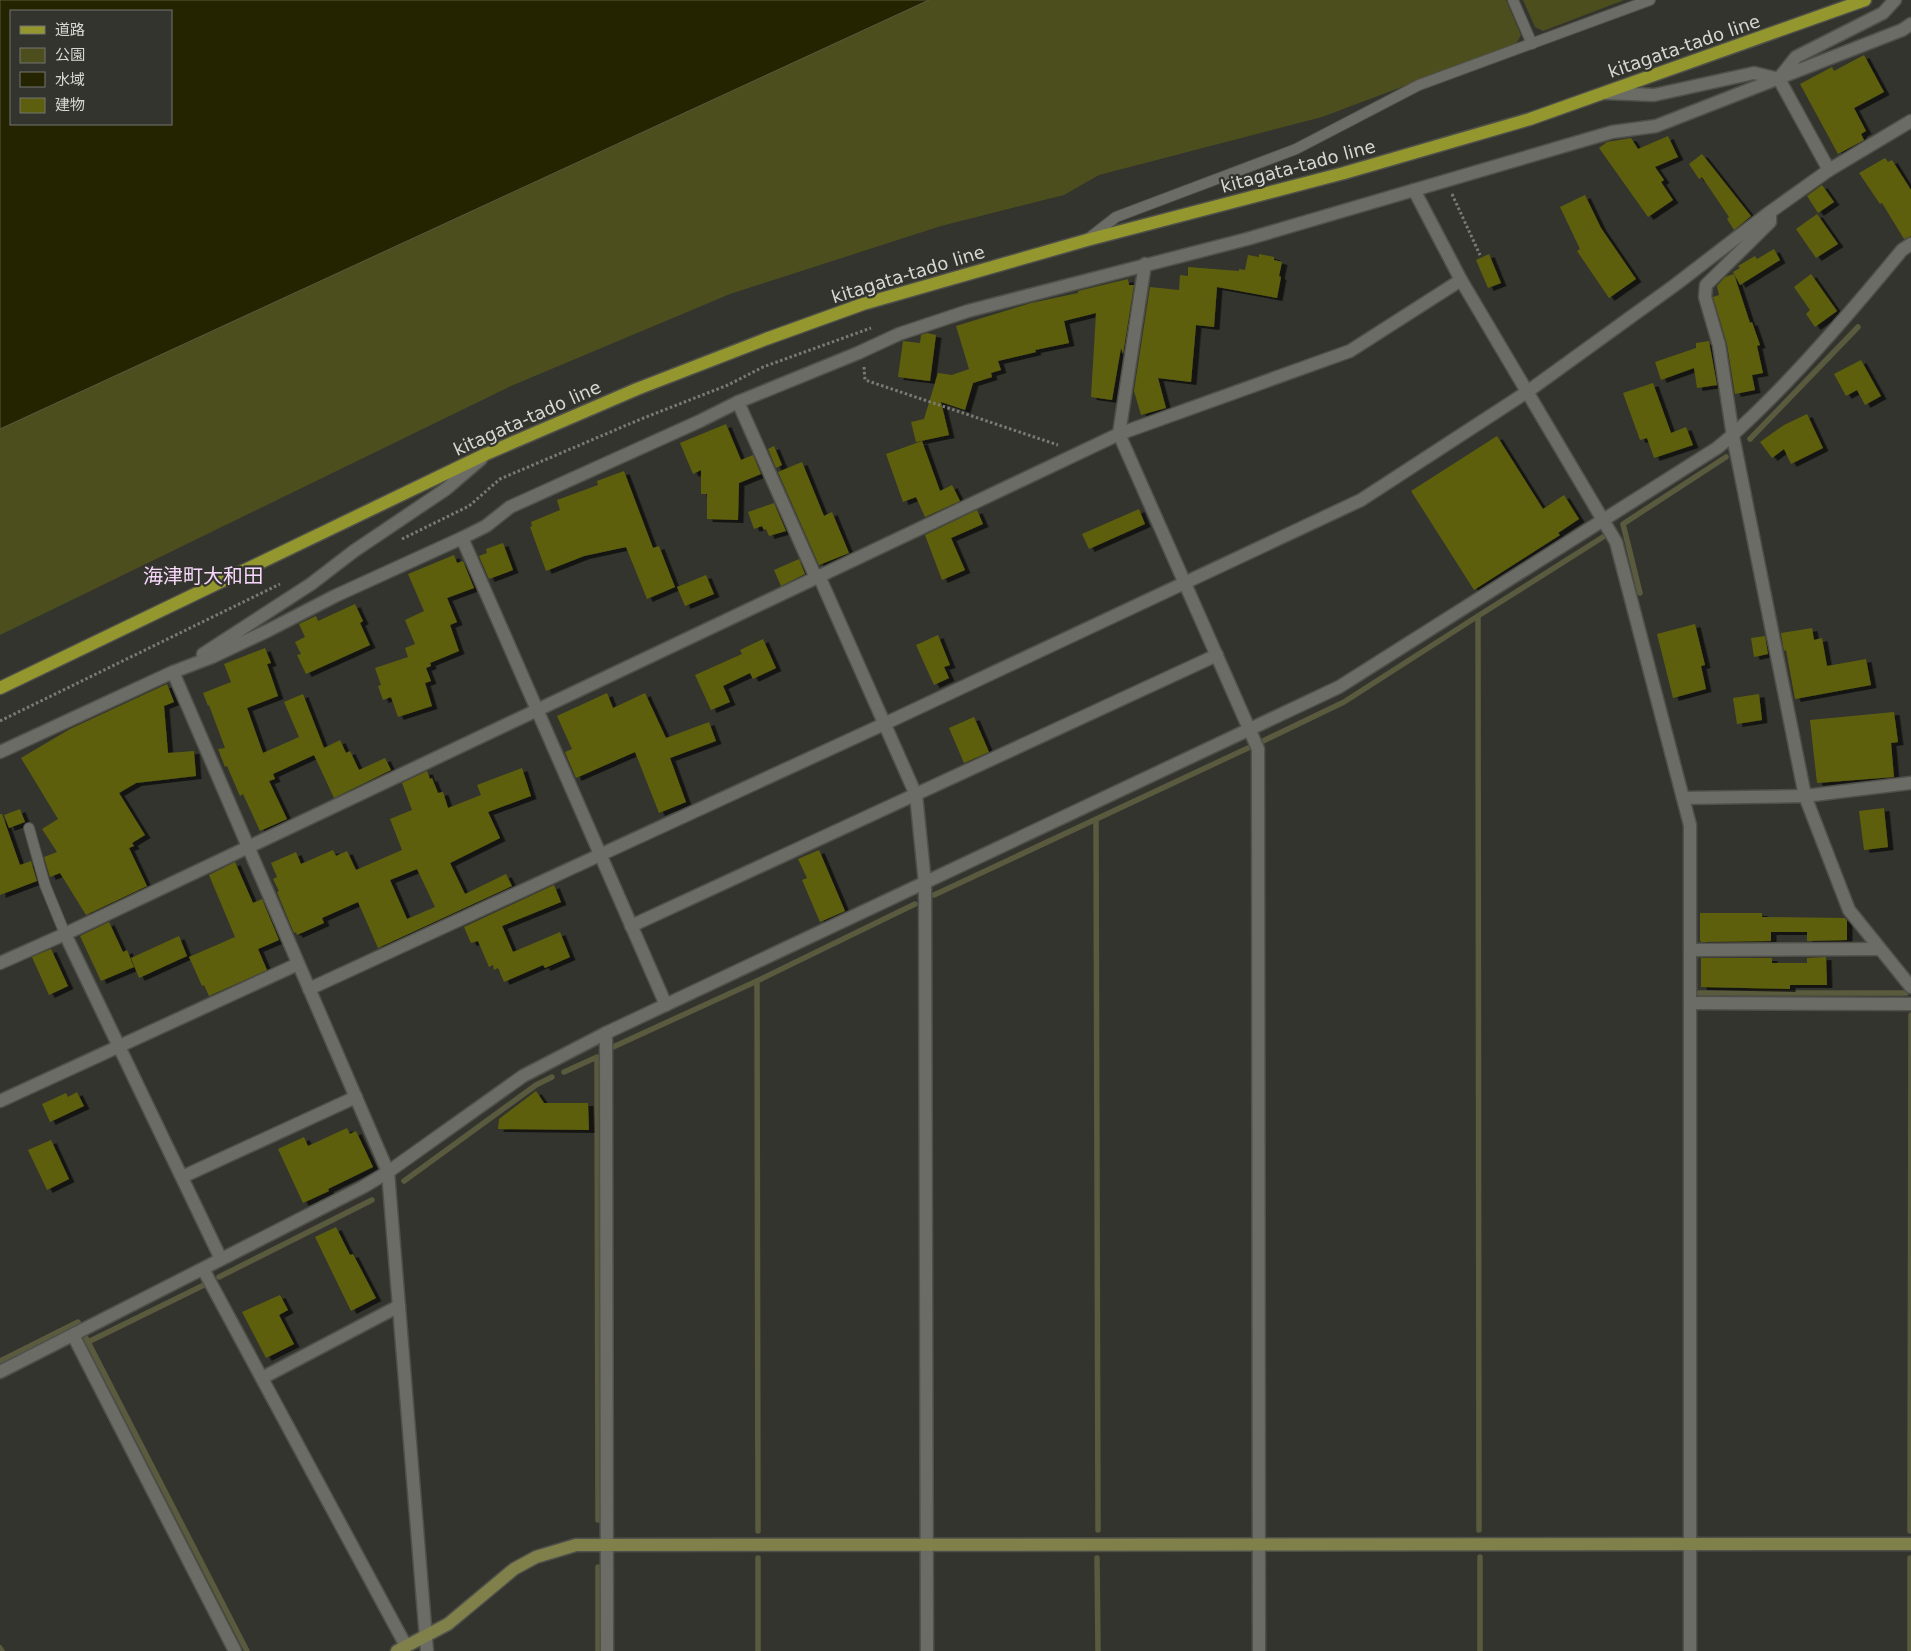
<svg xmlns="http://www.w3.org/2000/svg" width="1911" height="1651" viewBox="0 0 1911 1651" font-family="'DejaVu Sans','Noto Sans JP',sans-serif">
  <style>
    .green { fill: #4c4e1d }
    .water { fill: #242500; stroke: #5a5a3f; fill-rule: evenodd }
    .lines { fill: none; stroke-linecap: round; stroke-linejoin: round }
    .stream { stroke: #5a5a3f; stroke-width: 5.5 }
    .building { fill: #5d5f0f; fill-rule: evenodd; filter: url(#shadow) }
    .lane-casing { stroke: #50504b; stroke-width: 12 }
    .street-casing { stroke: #50504b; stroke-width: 15 }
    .secondary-casing { stroke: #50504b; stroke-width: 15 }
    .primary-casing { stroke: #50504b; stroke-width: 15 }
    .path { stroke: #7a7b76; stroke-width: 3; stroke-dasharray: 2.5 2.5; stroke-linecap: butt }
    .lane { stroke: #6c6c66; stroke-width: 10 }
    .street { stroke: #6c6c66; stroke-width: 12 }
    .secondary { stroke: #80814a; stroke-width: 12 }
    .primary { stroke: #94972d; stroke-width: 12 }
    .labels { text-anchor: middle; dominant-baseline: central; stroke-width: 4.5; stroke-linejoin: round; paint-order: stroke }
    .street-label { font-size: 18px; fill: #d7d7d3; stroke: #33342e }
    .quarter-label { font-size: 20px; fill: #f6d6fb; stroke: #33342e }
  </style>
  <defs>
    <filter id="shadow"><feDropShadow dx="5.5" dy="3" stdDeviation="0" flood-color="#0009"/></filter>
  </defs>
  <rect width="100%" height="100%" fill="#33342e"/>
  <g class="green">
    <path d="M 929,0 L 1506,0 L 1521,35 L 1516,44 L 1322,117 L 1099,175 L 1064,195 L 941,226 L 730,294 L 511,386 L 0,635 L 0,429 Z"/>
    <path d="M 1523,0 L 1624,0 L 1543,31 L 1535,27 Z"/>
  </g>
  <path class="water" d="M 0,0 L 929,0 L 0,429 ZM 11,11 L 171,11 L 171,124 L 11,124 Z"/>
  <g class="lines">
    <g class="stream">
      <path d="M 1750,439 L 1858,327"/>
      <path d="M 1640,593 L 1623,524 L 1726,457"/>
      <path d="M 1263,741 L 1344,702 L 1478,616"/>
      <path d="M 1096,820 L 1098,1530"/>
      <path d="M 934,895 L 1248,748"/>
      <path d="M 757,981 L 758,1531"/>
      <path d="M 1699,993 L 1906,993"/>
      <path d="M 613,1047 L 757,981 L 915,904"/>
      <path d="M 564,1072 L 597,1057 L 598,1520"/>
      <path d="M 404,1181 L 536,1085 L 552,1077"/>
      <path d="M 219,1277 L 372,1200"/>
      <path d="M 86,1338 L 247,1651"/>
      <path d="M 88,1342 L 204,1285"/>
      <path d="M 0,1361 L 78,1322 L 79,1324"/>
      <path d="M 1479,1530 L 1478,616 L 1603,537"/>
      <path d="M 1910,1531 L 1911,1015"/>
      <path d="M 1480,1557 L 1480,1651"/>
      <path d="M 758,1558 L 758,1651"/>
      <path d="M 1097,1558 L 1098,1651"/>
      <path d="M 598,1567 L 598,1651"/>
      <path d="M 0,1648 L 2,1651"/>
      <path d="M 1910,1651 L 1910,1558"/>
    </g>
  </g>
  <g class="building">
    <path d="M 1864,55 L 1884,92 L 1854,108 L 1866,131 L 1861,134 L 1864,140 L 1838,154 L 1800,84 L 1832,67 L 1834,71 Z"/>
    <path d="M 1668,136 L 1678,157 L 1655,167 L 1664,180 L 1661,182 L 1673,200 L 1648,217 L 1599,148 L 1607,142 L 1631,138 L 1638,149 Z"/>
    <path d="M 1702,154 L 1751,216 L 1734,230 L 1727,219 L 1729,217 L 1702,177 L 1699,179 L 1689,164 Z"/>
    <path d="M 1885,158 L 1888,162 L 1892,160 L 1911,190 L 1911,236 L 1904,239 L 1882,203 L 1880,204 L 1859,173 Z"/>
    <path d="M 1822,185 L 1834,202 L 1818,213 L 1807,196 Z"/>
    <path d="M 1585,195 L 1601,228 L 1636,279 L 1609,298 L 1577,251 L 1580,249 L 1560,207 Z"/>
    <path d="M 1817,214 L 1838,244 L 1816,258 L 1796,229 Z"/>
    <path d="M 1774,249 L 1780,260 L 1740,285 L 1733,272 L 1740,268 L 1738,266 L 1755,256 L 1757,259 Z"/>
    <path d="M 1259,254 L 1274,257 L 1274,260 L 1282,262 L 1279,276 L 1281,277 L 1277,298 L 1217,287 L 1214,327 L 1196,325 L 1191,382 L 1158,378 L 1166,408 L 1141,415 L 1134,391 L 1150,287 L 1179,290 L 1180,275 L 1188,276 L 1188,267 L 1239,271 L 1239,269 L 1245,270 L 1248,255 L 1259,257 Z"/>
    <path d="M 1489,254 L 1501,283 L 1488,288 L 1476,260 Z"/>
    <path d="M 1734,274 L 1750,323 L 1752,322 L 1760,345 L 1757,346 L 1763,373 L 1752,375 L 1755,390 L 1735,394 L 1727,344 L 1713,297 L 1719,295 L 1717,286 L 1725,277 Z"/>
    <path d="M 1811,274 L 1837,311 L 1815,327 L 1806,314 L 1810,310 L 1794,287 Z"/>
    <path d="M 1128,279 L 1129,285 L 1134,285 L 1123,354 L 1121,348 L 1112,400 L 1091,397 L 1096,313 L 1064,321 L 1069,343 L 1035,350 L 1036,352 L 998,361 L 1001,370 L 991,373 L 992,377 L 973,383 L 965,410 L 941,402 L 949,435 L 916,442 L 911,422 L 924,419 L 938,373 L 952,375 L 969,369 L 956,326 L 1031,303 L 1078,293 L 1078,291 Z"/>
    <path d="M 927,333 L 936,335 L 930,381 L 898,377 L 903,341 L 920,343 L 921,335 Z"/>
    <path d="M 1709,341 L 1717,385 L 1697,388 L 1694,368 L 1661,380 L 1655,362 L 1696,348 L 1696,343 Z"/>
    <path d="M 1861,360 L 1881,396 L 1865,405 L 1857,390 L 1846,396 L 1834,374 Z"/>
    <path d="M 1653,383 L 1671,433 L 1686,427 L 1693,445 L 1654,458 L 1647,438 L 1640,440 L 1623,393 Z"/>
    <path d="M 1807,414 L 1823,448 L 1791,464 L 1784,449 L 1772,458 L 1760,442 L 1784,425 Z"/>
    <path d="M 726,424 L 741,460 L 753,455 L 761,474 L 739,483 L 738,520 L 707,519 L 707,494 L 701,494 L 701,470 L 693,474 L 680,443 Z"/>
    <path d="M 1497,436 L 1543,509 L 1564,495 L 1579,519 L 1558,533 L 1560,535 L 1474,590 L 1411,491 Z"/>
    <path d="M 922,441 L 940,491 L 952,485 L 960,501 L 925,517 L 916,497 L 903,502 L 886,454 Z"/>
    <path d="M 774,446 L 782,465 L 776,468 L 768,449 Z"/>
    <path d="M 802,462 L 824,516 L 832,512 L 849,553 L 819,565 L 778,472 Z"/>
    <path d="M 624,471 L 653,548 L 659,546 L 675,587 L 647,599 L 626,547 L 584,556 L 546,571 L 530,527 L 532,526 L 531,522 L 560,510 L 557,500 L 598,485 L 597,481 Z"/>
    <path d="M 774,503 L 786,531 L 769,536 L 766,529 L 764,530 L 762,526 L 754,529 L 748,512 Z"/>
    <path d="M 1139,509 L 1145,524 L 1089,549 L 1082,534 Z"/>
    <path d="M 977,510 L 983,524 L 951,538 L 965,570 L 942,580 L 925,535 Z"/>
    <path d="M 503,543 L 513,570 L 489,579 L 479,556 L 487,553 L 486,549 Z"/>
    <path d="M 454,555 L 457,563 L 463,561 L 474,588 L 447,598 L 457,622 L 450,625 L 459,651 L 430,663 L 431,666 L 426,668 L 431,681 L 425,683 L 432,706 L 398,717 L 391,697 L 383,700 L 378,686 L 381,685 L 375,668 L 408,657 L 405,648 L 415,644 L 405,620 L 424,611 L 408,574 Z"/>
    <path d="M 799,559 L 805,574 L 781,586 L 774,570 Z"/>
    <path d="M 706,575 L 714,594 L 685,606 L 677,587 Z"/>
    <path d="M 355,604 L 363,621 L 360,623 L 370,645 L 306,674 L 297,655 L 301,654 L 295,642 L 305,637 L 299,624 L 316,616 L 318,621 Z"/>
    <path d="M 1695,624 L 1705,665 L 1701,666 L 1706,689 L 1673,698 L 1657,634 Z"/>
    <path d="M 1812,628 L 1814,640 L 1822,638 L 1827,666 L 1866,659 L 1871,685 L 1795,699 L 1786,650 L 1784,651 L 1781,633 Z"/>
    <path d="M 938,635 L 950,665 L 944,667 L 949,678 L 934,685 L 916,645 Z"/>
    <path d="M 1765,636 L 1768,654 L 1754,657 L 1751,638 Z"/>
    <path d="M 763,639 L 776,668 L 753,679 L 750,673 L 723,686 L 730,702 L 711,710 L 695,675 L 742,654 L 740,650 Z"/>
    <path d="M 265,648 L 271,663 L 267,664 L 278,696 L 247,708 L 263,753 L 299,737 L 284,702 L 303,694 L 324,748 L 340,740 L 346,753 L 350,751 L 359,770 L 385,758 L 391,770 L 334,798 L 314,755 L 273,774 L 275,779 L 269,781 L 287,819 L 260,831 L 243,794 L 240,796 L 227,766 L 225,767 L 218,749 L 225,748 L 209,705 L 208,706 L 203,693 L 231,682 L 224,664 Z"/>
    <path d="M 167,684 L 174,702 L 164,706 L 168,753 L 194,751 L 196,776 L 136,783 L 119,793 L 145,835 L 132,843 L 134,846 L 129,848 L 147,886 L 86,915 L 60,873 L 50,877 L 44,857 L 57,852 L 42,829 L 58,819 L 21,758 L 70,729 Z"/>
    <path d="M 607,693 L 613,708 L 645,693 L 666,738 L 709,722 L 716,741 L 670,758 L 686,802 L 659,813 L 635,752 L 576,778 L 565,752 L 572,749 L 557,716 Z"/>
    <path d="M 1759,694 L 1762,720 L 1737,724 L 1733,698 Z"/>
    <path d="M 1894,712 L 1898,742 L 1891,743 L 1894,777 L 1817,783 L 1810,720 Z"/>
    <path d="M 974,717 L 989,752 L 964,763 L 949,728 Z"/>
    <path d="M 522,768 L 531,796 L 488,812 L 500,838 L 450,863 L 465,894 L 506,874 L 512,886 L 378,948 L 358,902 L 322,918 L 324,923 L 297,935 L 296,932 L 294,933 L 277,892 L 279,891 L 273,879 L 277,877 L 271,863 L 296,852 L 301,864 L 333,850 L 336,856 L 347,851 L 356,870 L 402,850 L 390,819 L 412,810 L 402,783 L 427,771 L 430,779 L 432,778 L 438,793 L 443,792 L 448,808 L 481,795 L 477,785 ZM 417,869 L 435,907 L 407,919 L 390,880 Z"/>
    <path d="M 1884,808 L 1888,847 L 1864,850 L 1859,811 Z"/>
    <path d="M 20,809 L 25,822 L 9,828 L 4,815 Z"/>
    <path d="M 0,814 L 2,814 L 20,865 L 31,861 L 37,881 L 0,895 Z"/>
    <path d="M 819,850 L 845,911 L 820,922 L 802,880 L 807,878 L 798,859 Z"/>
    <path d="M 235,862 L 253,903 L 262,899 L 279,940 L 258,949 L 267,970 L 209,996 L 204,985 L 202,986 L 189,957 L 235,937 L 209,875 Z"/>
    <path d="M 554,885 L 561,902 L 502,926 L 513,952 L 560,932 L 570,957 L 545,968 L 543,965 L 504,982 L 498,968 L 494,970 L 493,965 L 489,967 L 478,941 L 471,943 L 464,927 Z"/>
    <path d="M 1700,913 L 1762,913 L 1762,917 L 1845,918 L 1847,921 L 1847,940 L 1807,941 L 1807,932 L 1771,932 L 1771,941 L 1701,942 L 1700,940 Z"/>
    <path d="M 109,922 L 123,952 L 127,950 L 134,967 L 101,981 L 80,936 Z"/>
    <path d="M 179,936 L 187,956 L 139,978 L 131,958 Z"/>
    <path d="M 51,949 L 68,986 L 49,995 L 32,957 Z"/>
    <path d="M 1826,957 L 1827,985 L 1790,985 L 1790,989 L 1701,987 L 1701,958 L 1772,958 L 1772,963 L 1807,963 L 1807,958 Z"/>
    <path d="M 536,1091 L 544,1103 L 588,1103 L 589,1130 L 498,1129 L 499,1119 Z"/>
    <path d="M 77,1092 L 84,1106 L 50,1122 L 42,1104 L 66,1093 L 68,1097 Z"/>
    <path d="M 347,1128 L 350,1134 L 356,1131 L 373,1167 L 328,1189 L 329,1191 L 303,1203 L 278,1149 L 304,1137 L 308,1146 Z"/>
    <path d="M 51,1140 L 69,1179 L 47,1190 L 28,1150 Z"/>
    <path d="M 336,1227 L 350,1255 L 353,1254 L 376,1298 L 351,1311 L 315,1237 Z"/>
    <path d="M 280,1295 L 288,1310 L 279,1315 L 294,1344 L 266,1358 L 242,1312 Z"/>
  </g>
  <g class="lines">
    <defs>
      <g id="lane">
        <path d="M 1513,0 L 1532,44"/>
        <path d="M 1089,238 L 1116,217 L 1296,149 L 1419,85 L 1650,0"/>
        <path d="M 29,828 L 45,885 L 65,934"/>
      </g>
      <g id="street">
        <path d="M 1780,77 L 1796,57 L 1883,13 L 1895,0"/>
        <path d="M 1605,93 L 1654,95 L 1754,73 L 1779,79 L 1829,170"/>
        <path d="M 1414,190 L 1461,280 L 1616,542 L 1690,825 L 1690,1651"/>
        <path d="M 1770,214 L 1770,222 L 1706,285 L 1705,297 L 1719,345 L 1733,436 L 1805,796 L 1849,910 L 1911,987"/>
        <path d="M 1145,264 L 1119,434 L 1258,749 L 1259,1651"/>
        <path d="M 738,402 L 816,578"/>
        <path d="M 462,538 L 666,1005"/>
        <path d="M 819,576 L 916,795 L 925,883 L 927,1651"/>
        <path d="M 203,654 L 311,584 L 354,551 L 446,489 L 481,459"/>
        <path d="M 173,672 L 388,1172 L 427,1651"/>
        <path d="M 0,752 L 173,672 L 212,657 L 267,631 L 335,596 L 462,538 L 486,526 L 510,507 L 700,421 L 738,402 L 858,353 L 899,334 L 968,311 L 1247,239 L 1612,132 L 1656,126 L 1902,30 L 1911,24"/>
        <path d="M 1683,798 L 1805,796 L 1911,783"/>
        <path d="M 631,926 L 1217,655"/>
        <path d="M 65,934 L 221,1259"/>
        <path d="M 1690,950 L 1880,949"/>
        <path d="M 0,963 L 65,934 L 1119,434 L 1350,351 L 1461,280"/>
        <path d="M 309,989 L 884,724 L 1361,500 L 1527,392 L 1675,285 L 1770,212 L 1829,170 L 1911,121"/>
        <path d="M 1690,1003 L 1911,1004"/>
        <path d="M 606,1033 L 607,1651"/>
        <path d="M 0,1101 L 298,964"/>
        <path d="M 182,1177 L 356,1097"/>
        <path d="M 203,1269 L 406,1646"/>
        <path d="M 73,1335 L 235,1651"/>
        <path d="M 0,1372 L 363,1187 L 388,1172 L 523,1076 L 606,1033 L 1339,687 L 1717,448 C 1736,433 1753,416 1770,399 C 1817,352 1860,301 1902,250 L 1911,244"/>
        <path d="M 262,1378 L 399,1306"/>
      </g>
      <path id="secondary" d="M 397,1651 L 448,1624 L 514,1569 L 536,1557 L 576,1545 L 1911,1544"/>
      <path id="primary" d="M 0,688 L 486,454 L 637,389 L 766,339 L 863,304 L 1087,240 L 1344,173 L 1530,119 L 1865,0"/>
    </defs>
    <use href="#lane" class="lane-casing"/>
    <use href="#street" class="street-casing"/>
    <use href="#secondary" class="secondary-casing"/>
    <use href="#primary" class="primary-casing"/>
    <g class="path">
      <path d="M 1452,194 L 1480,255"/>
      <path d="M 864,367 L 865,380 L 1058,445"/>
      <path d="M 402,539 L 469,506 L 500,479 L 641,419 L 728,385 L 763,367 L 871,328"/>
      <path d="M 0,721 L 280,584"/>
    </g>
    <use href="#lane" class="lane"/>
    <use href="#street" class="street"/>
    <use href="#secondary" class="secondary"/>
    <use href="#primary" class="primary"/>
  </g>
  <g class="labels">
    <g class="street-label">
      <text transform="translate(1684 46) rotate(-19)">kitagata-tado line</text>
      <text transform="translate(1298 166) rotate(-15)">kitagata-tado line</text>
      <text transform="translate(908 274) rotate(-17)">kitagata-tado line</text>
      <text transform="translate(527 418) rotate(-24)">kitagata-tado line</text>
    </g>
    <g class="quarter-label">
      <text x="203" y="576">海津町大和田</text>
    </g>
  </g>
  <rect x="10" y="10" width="162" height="115" fill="#33342e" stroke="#757570"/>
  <rect x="20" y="26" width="25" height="8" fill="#94972d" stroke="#757570"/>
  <text x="55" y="35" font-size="15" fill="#d7d7d3">道路</text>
  <rect x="20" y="48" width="25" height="15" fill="#4c4e1d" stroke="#757570"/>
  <text x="55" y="60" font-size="15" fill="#d7d7d3">公園</text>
  <rect x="20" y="72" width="25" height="15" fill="#242500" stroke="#757570"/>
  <text x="55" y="85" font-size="15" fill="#d7d7d3">水域</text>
  <rect x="20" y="98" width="25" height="15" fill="#5d5f0f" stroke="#757570"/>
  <text x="55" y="110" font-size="15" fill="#d7d7d3">建物</text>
</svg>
